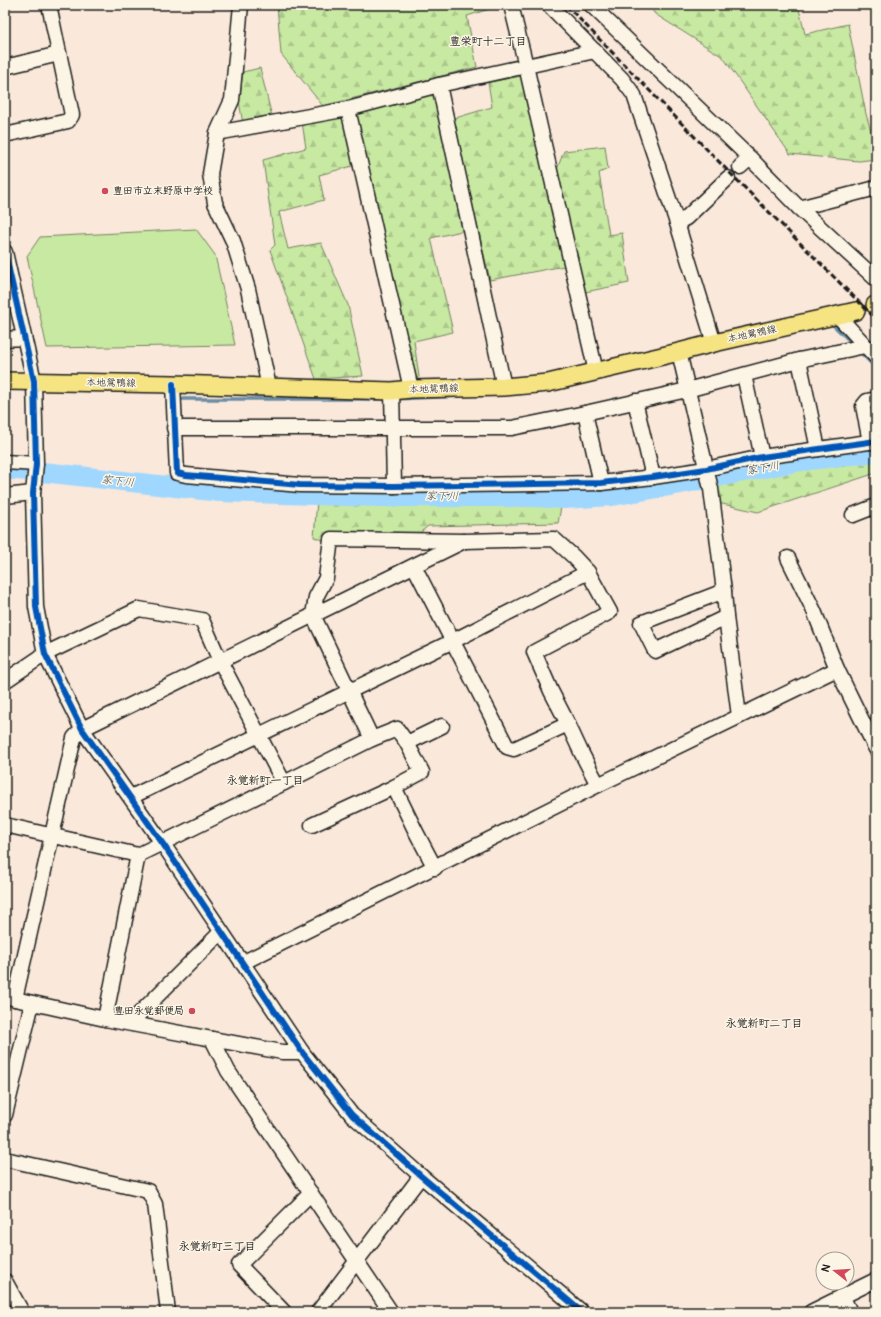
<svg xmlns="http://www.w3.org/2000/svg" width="881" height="1317" viewBox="0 0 881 1317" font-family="Pangolin,'Klee One',sans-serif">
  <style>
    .forest { fill: url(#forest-firs); stroke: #72825f }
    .garden { fill: #c8e9a2; stroke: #72825f }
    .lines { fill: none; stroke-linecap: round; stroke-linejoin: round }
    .stream { stroke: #6b8ca4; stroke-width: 3.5 }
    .river { stroke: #9fd7ff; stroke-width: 20 }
    .minor-casing { stroke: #1c1c1c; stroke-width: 17 }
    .major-casing { stroke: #1c1c1c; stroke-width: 20 }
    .minor { stroke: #fcf5e5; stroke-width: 14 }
    .major { stroke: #f6e381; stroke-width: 17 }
    .rail { stroke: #1c1c1c; stroke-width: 3; stroke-dasharray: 6 3; stroke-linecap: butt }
    .cycleway-casing { stroke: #fcf5e5; stroke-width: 8 }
    .cycleway { stroke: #0057b8; stroke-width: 6 }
    .poi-dot { fill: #d1495b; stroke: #fcf5e5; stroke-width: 1.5 }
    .labels { text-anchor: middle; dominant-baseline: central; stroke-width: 3; stroke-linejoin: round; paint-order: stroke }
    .poi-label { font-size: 10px; font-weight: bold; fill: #1c1c1c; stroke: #fcf5e5; text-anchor: start }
    .street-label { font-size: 10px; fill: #1c1c1c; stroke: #fcf5e5 }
    .neighbourhood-label { font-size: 11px; font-weight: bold; fill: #1c1c1c; stroke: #fcf5e5 }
    .water-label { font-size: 11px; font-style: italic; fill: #435460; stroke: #fcf5e5 }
  </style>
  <defs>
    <pattern id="forest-firs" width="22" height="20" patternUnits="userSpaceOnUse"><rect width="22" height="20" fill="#c8e9a2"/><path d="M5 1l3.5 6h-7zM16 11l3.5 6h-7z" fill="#abc78b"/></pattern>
  </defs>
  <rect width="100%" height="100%" fill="#fae8da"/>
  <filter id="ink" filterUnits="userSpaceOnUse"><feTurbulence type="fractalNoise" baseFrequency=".025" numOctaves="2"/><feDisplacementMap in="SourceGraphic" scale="8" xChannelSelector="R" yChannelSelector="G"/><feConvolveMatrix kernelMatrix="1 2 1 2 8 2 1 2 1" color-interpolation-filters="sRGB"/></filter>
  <g filter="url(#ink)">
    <g class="forest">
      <path d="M 277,5 L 375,5 L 376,8 L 388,5 L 492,5 L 493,8 L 467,16 L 477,67 L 323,106 L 281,54 Z"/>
      <path d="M 648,5 L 798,5 L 805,34 L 848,24 L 866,114 L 876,148 L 876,159 L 859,161 L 790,154 L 723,57 L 655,14 Z"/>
      <path d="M 260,68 L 272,117 L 243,124 L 239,101 L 243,72 Z"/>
      <path d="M 522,76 L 564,266 L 490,280 L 452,119 L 492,107 L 488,82 Z"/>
      <path d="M 437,93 L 466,230 L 431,238 L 453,332 L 414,341 L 419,377 L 412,379 L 352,112 Z"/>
      <path d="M 345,115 L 356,165 L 319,175 L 324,200 L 279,212 L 288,249 L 321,243 L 348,305 L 363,376 L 316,379 L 270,250 L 275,245 L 263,160 L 306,148 L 302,122 Z"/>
      <path d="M 605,146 L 608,169 L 599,173 L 609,235 L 622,233 L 629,283 L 585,292 L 556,172 L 564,151 Z"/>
      <path d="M 876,456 L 876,473 L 758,512 L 718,503 L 715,481 L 800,465 Z"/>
      <path d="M 317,501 L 562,502 L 558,523 L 428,526 L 417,535 L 334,533 L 323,540 L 314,537 Z"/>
    </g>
    <path class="garden" d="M 196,229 L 215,255 L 235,345 L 47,348 L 27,256 L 40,237 Z"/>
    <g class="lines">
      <g class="stream">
        <path d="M 831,324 L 832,324 L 854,345"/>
        <path d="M 859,351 L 876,368"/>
        <path d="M 182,399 L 387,399"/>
        <path d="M 395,399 L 457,396"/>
      </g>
      <path class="river" d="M 5,469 L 52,473 L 220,492 L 381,497 L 534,497 L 564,499 L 612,496 L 670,486 L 801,461 L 876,452"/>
      <defs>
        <g id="minor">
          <path d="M 241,5 L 232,100 L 217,133 L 210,174 L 215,203 L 233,241 L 248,289 L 269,387"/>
          <path d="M 511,5 L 526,66 L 596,372"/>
          <path d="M 549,5 L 622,79 L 634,95 L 677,223 L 714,343"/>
          <path d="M 591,5 L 750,158 L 799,208 L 876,279"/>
          <path d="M 5,67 L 59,54"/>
          <path d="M 439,85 L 504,387"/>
          <path d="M 348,109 L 411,389"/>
          <path d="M 217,133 L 348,109 L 439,85 L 595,51"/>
          <path d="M 5,135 L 68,121 L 72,115 L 49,5"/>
          <path d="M 740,167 L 750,158"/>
          <path d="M 799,208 L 876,188"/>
          <path d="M 677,223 L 686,218 L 728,178"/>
          <path d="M 5,252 L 34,381 L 36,464 L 33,493 L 36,607 L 45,654 L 82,729 L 163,844 L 302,1052 L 352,1115 L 421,1176 L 582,1312"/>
          <path d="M 838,316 L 876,357"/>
          <path d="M 5,339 L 24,338"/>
          <path d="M 679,352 L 711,489 L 724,591 L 726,617 L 739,716"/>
          <path d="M 799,360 L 818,449"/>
          <path d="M 744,375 L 762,457"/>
          <path d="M 173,384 L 177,473 L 186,475 L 300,485 L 394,486 L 601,483 L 653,477 L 706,469 L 762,457 L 876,441"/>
          <path d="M 392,391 L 394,486"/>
          <path d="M 635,401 L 653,477"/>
          <path d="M 585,413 L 601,483"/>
          <path d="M 174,428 L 512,428 L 585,413 L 687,390 L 799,360 L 865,346"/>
          <path d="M 870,442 L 863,406 L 867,401 L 876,399"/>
          <path d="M 5,462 L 36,464"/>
          <path d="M 5,496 L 33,493"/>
          <path d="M 853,515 L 876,506"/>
          <path d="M 788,558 L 814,611 L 837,669 L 876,749"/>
          <path d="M 414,566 L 507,747 L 514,749 L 568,724 L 581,752 L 598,785"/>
          <path d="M 724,591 L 641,623 L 655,651 L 726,617"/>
          <path d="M 5,681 L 45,654 L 139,609 L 202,620 L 220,661 L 284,783 L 138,855"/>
          <path d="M 372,739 L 313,615 L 316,597 L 326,578 L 331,539 L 464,541 L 554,539 L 574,557 L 588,572 L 610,612 L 534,652 L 551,691 L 568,724"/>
          <path d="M 407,743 L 442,726"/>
          <path d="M 284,783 L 372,739 L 397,729 L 407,743 L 422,772 L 394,787 L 312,825"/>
          <path d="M 394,787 L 416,832 L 435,868"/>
          <path d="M 131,797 L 453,641 L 588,572"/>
          <path d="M 5,825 L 138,855 L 105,1019"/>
          <path d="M 242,963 L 598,785 L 837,669"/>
          <path d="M 5,995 L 15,999 L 105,1019 L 282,1052 L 302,1052"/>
          <path d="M 15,999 L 74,738 L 82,729 L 464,541"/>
          <path d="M 133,1024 L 135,1018 L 221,932"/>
          <path d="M 212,1039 L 228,1071 L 391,1312"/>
          <path d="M 5,1115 L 32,1003"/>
          <path d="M 5,1159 L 148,1191 L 155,1204 L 168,1312"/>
          <path d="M 5,1281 L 22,1312"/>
          <path d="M 842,1296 L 850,1312"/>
          <path d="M 284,1312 L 239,1265 L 311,1193"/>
          <path d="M 318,1312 L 421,1176"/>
          <path d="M 811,1312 L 876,1280"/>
        </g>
        <g id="major">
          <path d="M 875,305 L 876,305"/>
          <path d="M 5,381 L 173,384 L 392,391 L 411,389 L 504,387 L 548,383 L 679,352 L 714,343 L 856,311"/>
        </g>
      </defs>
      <use href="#minor" class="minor-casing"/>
      <use href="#major" class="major-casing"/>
      <use href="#minor" class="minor"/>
      <use href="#major" class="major"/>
      <path class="rail" d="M 566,5 L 728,171 L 876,319"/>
      <defs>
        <g id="cycleway">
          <path d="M 5,252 L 34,381 L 36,464 L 33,493 L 36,607 L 45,654 L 82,729 L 163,844 L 302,1052 L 352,1115 L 421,1176 L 582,1312"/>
          <path d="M 173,384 L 177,473 L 186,475 L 300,485 L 394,486 L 601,483 L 653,477 L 706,469 L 762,457 L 876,441"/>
        </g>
      </defs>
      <use href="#cycleway" class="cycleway-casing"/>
      <use href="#cycleway" class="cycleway"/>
    </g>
  </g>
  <g class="poi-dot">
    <circle cx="105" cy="191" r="4"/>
    <circle cx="192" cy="1011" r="4"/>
  </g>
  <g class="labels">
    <g class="poi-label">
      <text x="113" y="191">豊田市立末野原中学校</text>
      <text x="184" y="1011" text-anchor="end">豊田永覚郵便局</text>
    </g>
    <g class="street-label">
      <text transform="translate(752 334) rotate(-12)">本地鴛鴨線</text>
      <text transform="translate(111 383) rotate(1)">本地鴛鴨線</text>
      <text transform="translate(434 389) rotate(-2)">本地鴛鴨線</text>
    </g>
    <g class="neighbourhood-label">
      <text x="488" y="41">豊栄町十二丁目</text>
      <text x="265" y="780">永覚新町一丁目</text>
      <text x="764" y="1023">永覚新町二丁目</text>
      <text x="217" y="1246">永覚新町三丁目</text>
    </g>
    <g class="water-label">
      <text transform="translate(763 468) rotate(-10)">家下川</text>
      <text transform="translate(118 481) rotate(6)">家下川</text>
      <text transform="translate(442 496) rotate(1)">家下川</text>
    </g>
  </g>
  <rect width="881" height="1317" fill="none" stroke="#fcf5e5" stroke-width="20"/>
  <rect x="10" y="10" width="861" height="1297" fill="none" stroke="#1c1c1c" stroke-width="1.5" filter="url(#ink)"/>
  <g transform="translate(835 1271) rotate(287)"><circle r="19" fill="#fcf5e5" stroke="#a29e95"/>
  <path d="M0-3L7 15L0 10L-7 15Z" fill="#d1495b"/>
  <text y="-6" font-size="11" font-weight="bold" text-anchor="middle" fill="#1c1c1c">N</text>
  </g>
</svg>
